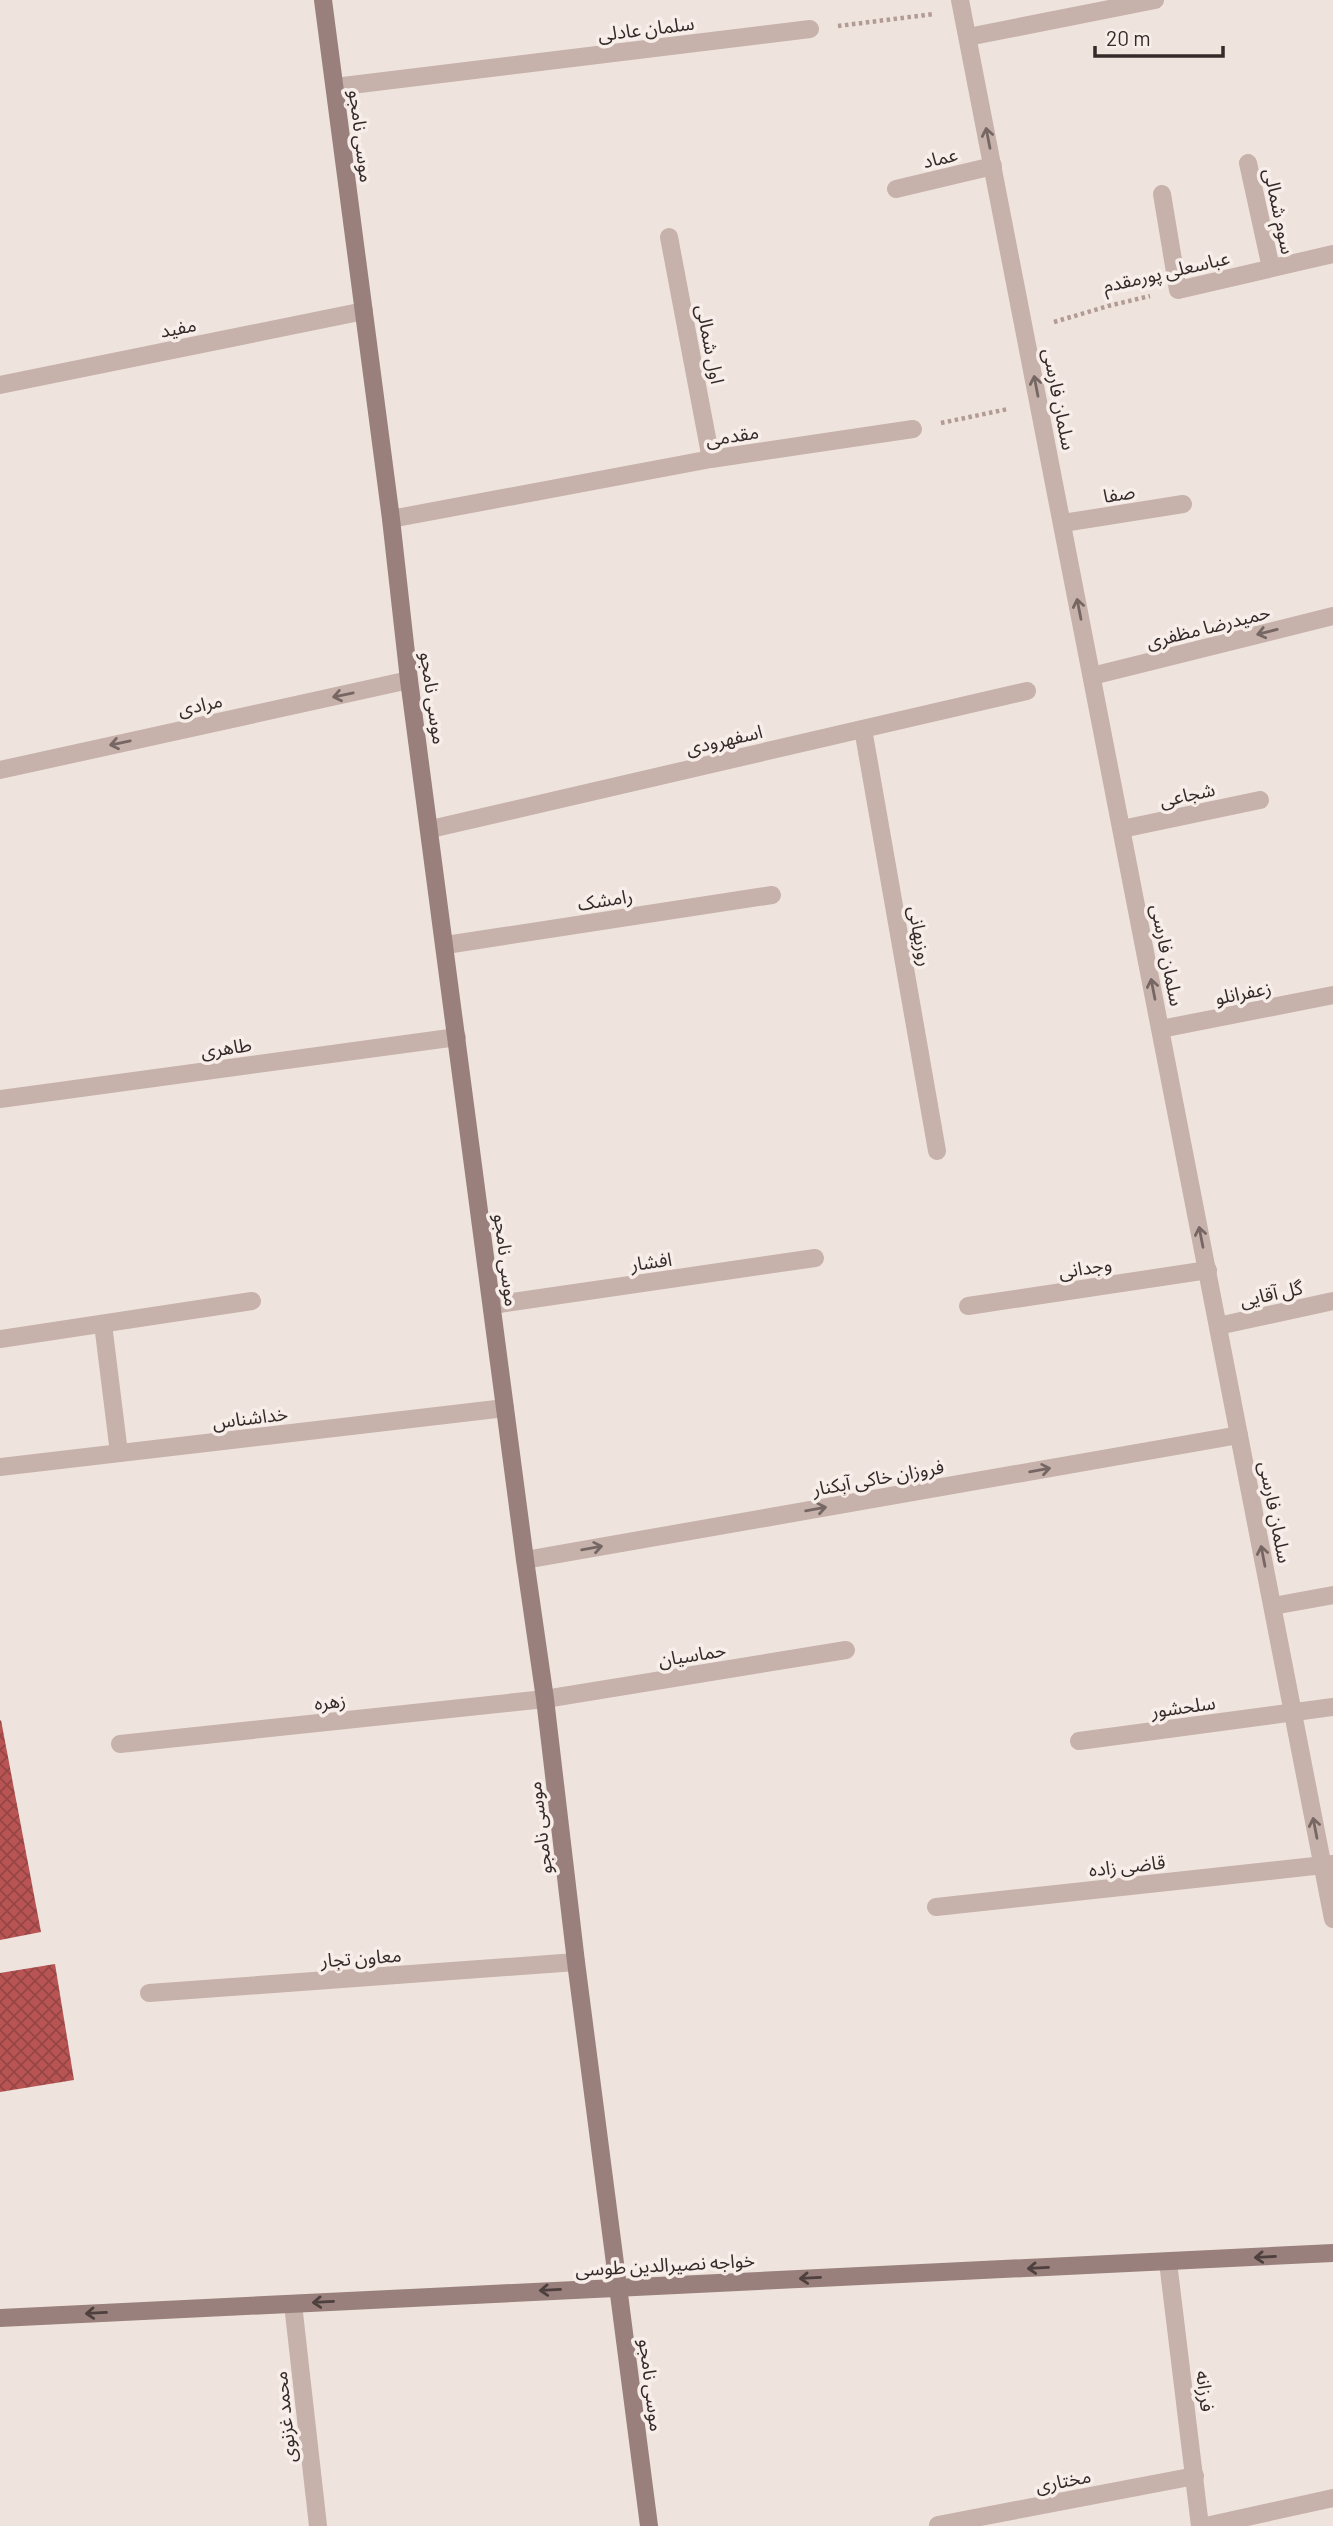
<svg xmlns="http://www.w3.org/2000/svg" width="1333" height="2526" viewBox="0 0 1333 2526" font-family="Barlow,'Noto Sans Arabic',sans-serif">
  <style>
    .building { fill: url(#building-cross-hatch) }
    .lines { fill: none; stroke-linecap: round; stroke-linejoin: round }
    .path { stroke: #b29b95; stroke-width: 4.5; stroke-dasharray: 3.5 3.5; stroke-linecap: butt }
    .street { stroke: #c6b1ab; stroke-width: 18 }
    .secondary { stroke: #99807c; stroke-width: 18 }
    .oneway { stroke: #766764 }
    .oneway2 { stroke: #4d403e }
    .labels { text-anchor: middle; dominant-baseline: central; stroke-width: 7; stroke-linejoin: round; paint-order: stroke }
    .street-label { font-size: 19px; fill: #342a29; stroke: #f7ede9 }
  </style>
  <defs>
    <pattern id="building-cross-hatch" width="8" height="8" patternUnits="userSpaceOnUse" patternTransform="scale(1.75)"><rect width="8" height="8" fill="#b85453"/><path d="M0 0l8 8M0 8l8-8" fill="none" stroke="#964645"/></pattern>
  </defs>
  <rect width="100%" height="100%" fill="#efe3dd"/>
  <g class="building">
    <path d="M 1,1720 L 41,1932 L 0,1940 L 0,1721 Z"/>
    <path d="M 55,1964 L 74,2080 L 0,2092 L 0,1973 Z"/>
  </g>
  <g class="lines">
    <g class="path">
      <path d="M 838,26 L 934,14"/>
      <path d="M 1054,322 L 1108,306 L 1150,296"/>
      <path d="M 941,423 L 1008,409"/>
    </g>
    <g class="street">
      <path d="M 960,0 L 1333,1919"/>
      <path d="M 968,37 L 1155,0"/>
      <path d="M 335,87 L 810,29"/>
      <path d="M 1248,163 L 1271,268"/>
      <path d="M 896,189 L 993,166"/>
      <path d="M 1162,194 L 1178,290 L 1333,254"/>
      <path d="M 669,237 L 711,459"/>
      <path d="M 0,385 L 364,311"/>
      <path d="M 391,519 L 711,459 L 913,429"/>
      <path d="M 1063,523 L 1183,504"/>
      <path d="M 1092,676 L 1333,616"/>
      <path d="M 863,729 L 937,1151"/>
      <path d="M 0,770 L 409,680"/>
      <path d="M 431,829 L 1027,691"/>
      <path d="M 1122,829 L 1260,800"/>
      <path d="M 446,945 L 772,895"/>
      <path d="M 1161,1029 L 1333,995"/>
      <path d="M 0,1099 L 457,1037"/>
      <path d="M 492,1305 L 815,1258"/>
      <path d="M 968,1306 L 1208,1270"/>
      <path d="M 103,1324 L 119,1453"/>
      <path d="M 1218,1326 L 1333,1301"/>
      <path d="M 0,1339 L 252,1301"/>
      <path d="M 0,1467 L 505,1408"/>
      <path d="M 525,1560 L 1239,1435"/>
      <path d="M 1273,1606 L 1333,1595"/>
      <path d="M 1079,1741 L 1333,1707"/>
      <path d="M 120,1744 L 545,1699 L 846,1650"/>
      <path d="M 936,1907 L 1333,1864"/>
      <path d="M 149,1993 L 576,1962"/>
      <path d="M 1168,2262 L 1200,2526"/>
      <path d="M 293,2304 L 318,2526"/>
      <path d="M 938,2525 L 1195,2476"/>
      <path d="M 1206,2526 L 1333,2498"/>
    </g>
    <g class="secondary">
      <path d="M 323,0 L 391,519 L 409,680 L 525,1560 L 545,1699 L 576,1962 L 649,2526"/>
      <path d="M 0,2318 L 1333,2253"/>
    </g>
  </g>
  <defs><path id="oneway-shaft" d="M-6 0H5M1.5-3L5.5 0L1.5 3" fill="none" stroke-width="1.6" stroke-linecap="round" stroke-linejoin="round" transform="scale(1.75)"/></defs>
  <g class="oneway">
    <use href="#oneway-shaft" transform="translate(988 138) rotate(-101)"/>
    <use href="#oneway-shaft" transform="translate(1036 386) rotate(-101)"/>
    <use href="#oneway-shaft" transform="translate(1079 609) rotate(-101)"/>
    <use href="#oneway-shaft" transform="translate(1267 632) rotate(166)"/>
    <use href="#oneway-shaft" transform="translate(343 695) rotate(168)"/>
    <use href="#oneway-shaft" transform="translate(120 743) rotate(168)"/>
    <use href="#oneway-shaft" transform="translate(1153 989) rotate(-101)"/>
    <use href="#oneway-shaft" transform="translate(1201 1237) rotate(-101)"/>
    <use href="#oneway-shaft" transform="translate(1040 1470) rotate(-10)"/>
    <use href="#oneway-shaft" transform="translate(816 1509) rotate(-10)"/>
    <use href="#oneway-shaft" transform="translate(592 1548) rotate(-10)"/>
    <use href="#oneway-shaft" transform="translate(1263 1556) rotate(-101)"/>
    <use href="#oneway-shaft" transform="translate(1315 1828) rotate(-101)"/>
  </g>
  <g class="oneway2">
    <use href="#oneway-shaft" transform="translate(1265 2257) rotate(177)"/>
    <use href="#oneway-shaft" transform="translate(1038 2268) rotate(177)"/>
    <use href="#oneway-shaft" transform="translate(810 2278) rotate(177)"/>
    <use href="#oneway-shaft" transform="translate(550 2290) rotate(177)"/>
    <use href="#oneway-shaft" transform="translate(323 2302) rotate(177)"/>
    <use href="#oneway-shaft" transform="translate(96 2313) rotate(177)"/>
  </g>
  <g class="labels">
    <g class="street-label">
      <text transform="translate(646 28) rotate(-7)">سلمان عادلی</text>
      <text transform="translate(362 136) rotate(83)">موسی نامجو</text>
      <text transform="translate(940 157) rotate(-13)">عماد</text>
      <text transform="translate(1280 211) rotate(78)">سوم شمالی</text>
      <text transform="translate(1166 271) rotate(-13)">عباسعلی پورمقدم</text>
      <text transform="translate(178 327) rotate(-11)">مفید</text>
      <text transform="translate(711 344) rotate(79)">اول شمالی</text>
      <text transform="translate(1060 399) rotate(79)">سلمان فارسی</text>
      <text transform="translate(732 435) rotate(-9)">مقدمی</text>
      <text transform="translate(1119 493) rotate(-9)">صفا</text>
      <text transform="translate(1208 626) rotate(-14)">حمیدرضا مظفری</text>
      <text transform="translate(434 698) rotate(82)">موسی نامجو</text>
      <text transform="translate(200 704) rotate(-12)">مرادی</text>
      <text transform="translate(724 739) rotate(-13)">اسفهرودی</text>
      <text transform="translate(1187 794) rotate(-12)">شجاعی</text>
      <text transform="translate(605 899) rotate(-9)">رامشک</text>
      <text transform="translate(921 936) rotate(80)">روزبهانی</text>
      <text transform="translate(1168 955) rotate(79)">سلمان فارسی</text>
      <text transform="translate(1243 992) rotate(-11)">زعفرانلو</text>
      <text transform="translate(226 1047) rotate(-8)">طاهری</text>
      <text transform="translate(507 1260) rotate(83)">موسی نامجو</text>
      <text transform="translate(651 1261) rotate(-8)">افشار</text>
      <text transform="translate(1085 1267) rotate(-9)">وجدانی</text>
      <text transform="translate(1271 1293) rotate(-12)">گل آقایی</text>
      <text transform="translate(250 1417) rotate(-7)">خداشناس</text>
      <text transform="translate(878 1477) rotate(-10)">فروزان خاکی آبکنار</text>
      <text transform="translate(1276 1512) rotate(79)">سلمان فارسی</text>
      <text transform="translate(692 1654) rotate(-9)">حماسیان</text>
      <text transform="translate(330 1701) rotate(-6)">زهره</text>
      <text transform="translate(1183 1706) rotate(-8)">سلحشور</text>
      <text transform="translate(539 1828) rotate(-97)">موسی نامجو</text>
      <text transform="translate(1127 1865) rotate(-6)">قاضی زاده</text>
      <text transform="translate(361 1957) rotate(-4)">معاون تجار</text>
      <text transform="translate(665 2264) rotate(-3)">خواجه نصیرالدین طوسی</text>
      <text transform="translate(652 2385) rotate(83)">موسی نامجو</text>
      <text transform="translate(1206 2391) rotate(83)">فرزانه</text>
      <text transform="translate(284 2417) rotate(-96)">محمد غزنوی</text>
      <text transform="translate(1063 2480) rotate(-11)">مختاری</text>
    </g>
  </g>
  <path d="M1095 46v10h128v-10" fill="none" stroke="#342a29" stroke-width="3.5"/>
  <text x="1106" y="46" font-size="21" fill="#342a29" stroke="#f7ede9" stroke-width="5" paint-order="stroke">20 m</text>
</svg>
